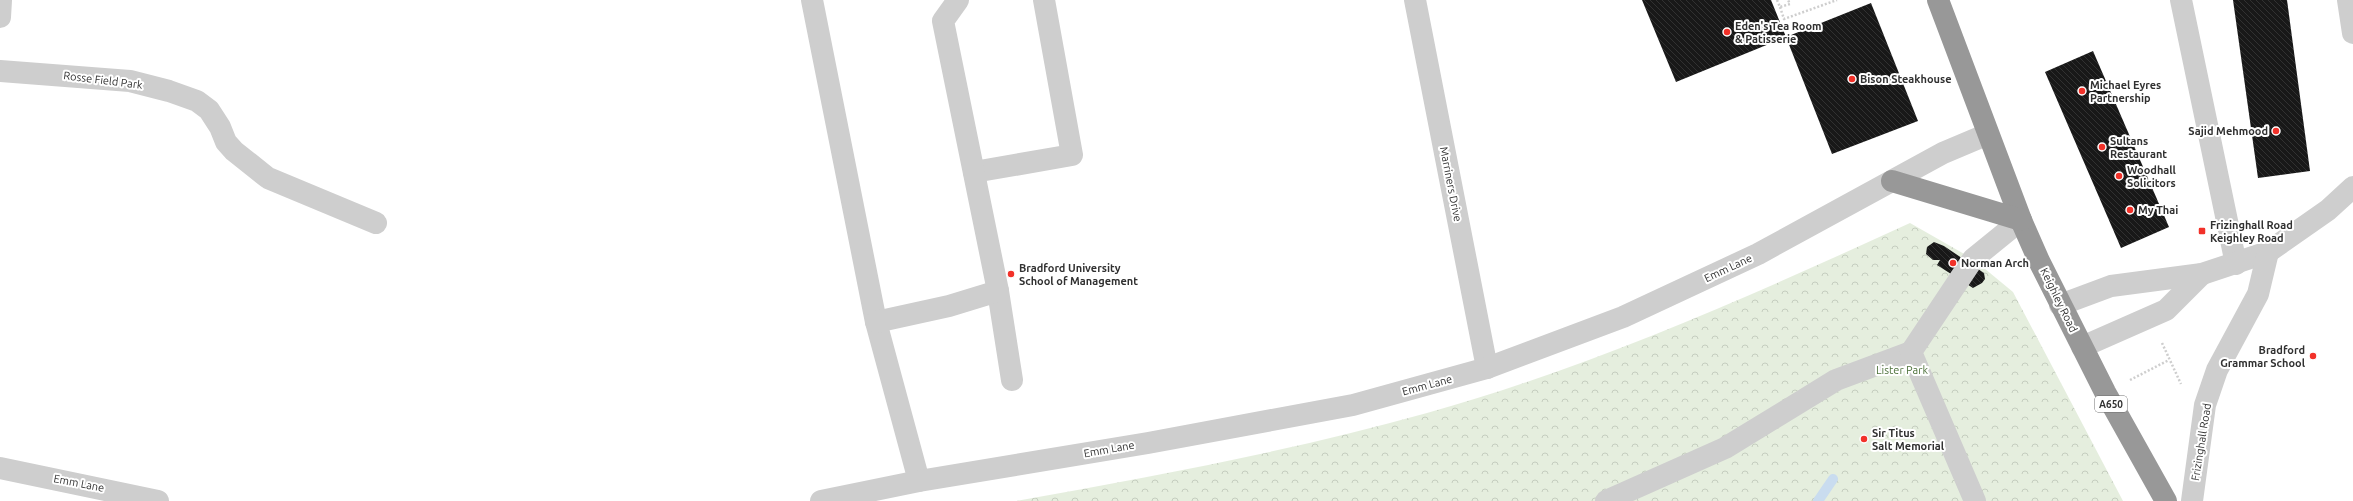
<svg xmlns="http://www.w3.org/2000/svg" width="2353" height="501" viewBox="0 0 2353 501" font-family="Ubuntu,sans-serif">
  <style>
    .park { fill: url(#park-crowns) }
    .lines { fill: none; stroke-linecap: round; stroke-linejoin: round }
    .stream { stroke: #c9dcef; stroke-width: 10 }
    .building { fill: url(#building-back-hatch) }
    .path { stroke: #cecece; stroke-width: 2.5; stroke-dasharray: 2 2; stroke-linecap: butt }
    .minor { stroke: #cecece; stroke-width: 22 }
    .highway { stroke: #989898; stroke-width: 22 }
    .poi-dot { fill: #f23129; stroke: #fff; stroke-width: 1.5 }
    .labels { text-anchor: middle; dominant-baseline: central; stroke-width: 4; stroke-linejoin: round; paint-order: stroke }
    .shield { fill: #fff; stroke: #6f6f6f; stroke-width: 1 }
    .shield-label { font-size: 10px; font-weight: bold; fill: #313131 }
    .poi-label { font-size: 11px; font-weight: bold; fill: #313131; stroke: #fff; text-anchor: start }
    .street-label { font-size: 11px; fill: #313131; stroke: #fff }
    .park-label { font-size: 11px; fill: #4d713a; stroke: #fff }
  </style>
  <defs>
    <pattern id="park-crowns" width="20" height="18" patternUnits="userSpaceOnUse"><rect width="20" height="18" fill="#e5eede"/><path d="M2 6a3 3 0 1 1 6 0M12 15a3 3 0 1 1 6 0" fill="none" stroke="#c5cdbf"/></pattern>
    <pattern id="building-back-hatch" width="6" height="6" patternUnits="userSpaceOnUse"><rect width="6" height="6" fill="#181818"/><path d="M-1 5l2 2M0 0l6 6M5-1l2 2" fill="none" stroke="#313131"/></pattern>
  </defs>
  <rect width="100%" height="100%" fill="#fff"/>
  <path class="park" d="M 1910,223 L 1973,259 L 2013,292 L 2123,501 L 1016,501 C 1154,476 1292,451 1427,413 C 1594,366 1753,295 1910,223 Z"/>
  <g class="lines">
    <path class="stream" d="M 1818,501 L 1833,479"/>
  </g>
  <g class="building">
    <path d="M 1642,0 L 1771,0 L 1786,37 L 1676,82 Z"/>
    <path d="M 2233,0 L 2287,0 L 2310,171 L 2258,178 Z"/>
    <path d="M 1871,3 L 1918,121 L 1832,154 L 1786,37 Z"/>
    <path d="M 2093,51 L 2169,227 L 2121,248 L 2045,72 Z"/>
    <path d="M 1934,242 L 1944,246 L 1984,273 L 1985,279 L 1982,283 L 1973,288 L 1937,265 L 1940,260 L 1933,260 L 1926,254 L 1927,247 Z"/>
  </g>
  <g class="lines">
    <g class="path">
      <path d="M 1777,0 L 1780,7 L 1790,4 L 1788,0"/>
      <path d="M 1780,7 L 1784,19 L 1837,0"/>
      <path d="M 2162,343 L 2181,384"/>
      <path d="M 2130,380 L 2169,360"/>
    </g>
    <g class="minor">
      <path d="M 812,0 L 876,322 L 919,481"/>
      <path d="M 1415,0 L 1487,368"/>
      <path d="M 2181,0 L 2236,264"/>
      <path d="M 2348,0 L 2353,33"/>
      <path d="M 0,17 L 1,0"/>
      <path d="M 0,71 L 130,81 L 169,91 L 197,101 L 209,110 L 220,127 L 226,142 L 234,151 L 268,178 L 376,223"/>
      <path d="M 974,172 L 1072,155 L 1044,0"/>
      <path d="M 998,291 L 1012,380"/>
      <path d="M 2060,305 L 2111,286 L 2202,274 L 2268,252 L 2328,210 L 2353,187"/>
      <path d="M 876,322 L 949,306 L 998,291 L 943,21 L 958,0"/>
      <path d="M 2082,347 L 2166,310 L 2202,274"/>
      <path d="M 0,468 L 158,501"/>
      <path d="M 821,501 L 919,481 L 1148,443 L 1353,405 L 1487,368 L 1623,317 L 1758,254 L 1943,153 L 1988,134"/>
      <path d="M 1606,501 L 1725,448 L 1836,380 L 1911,352"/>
      <path d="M 1975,501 L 1911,352 L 1973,259 L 2021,220"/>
      <path d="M 2192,501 L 2205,405 L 2217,370 L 2258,294 L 2268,252"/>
    </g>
    <g class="highway">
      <path d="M 1938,0 L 2021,220 L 2039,261 L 2105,392 L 2166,501"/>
      <path d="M 1892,181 L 2021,220"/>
    </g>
  </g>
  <g class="poi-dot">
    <circle cx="1727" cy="32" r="4"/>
    <circle cx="1852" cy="79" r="4"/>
    <circle cx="2082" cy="91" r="4"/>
    <circle cx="2276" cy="131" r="4"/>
    <circle cx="2102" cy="147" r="4"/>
    <circle cx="2119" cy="176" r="4"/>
    <circle cx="2130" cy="210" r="4"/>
    <rect x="2198" y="227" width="8" height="8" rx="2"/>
    <circle cx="1953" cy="263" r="4"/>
    <circle cx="1011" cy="274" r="4"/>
    <circle cx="2313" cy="356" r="4"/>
    <circle cx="1864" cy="439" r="4"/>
  </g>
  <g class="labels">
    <rect class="shield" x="2095" y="396" width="32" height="16" rx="3"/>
    <g class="shield-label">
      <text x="2111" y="404">A650</text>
    </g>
    <g class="poi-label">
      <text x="1735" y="26">Eden's Tea Room<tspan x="1735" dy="13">&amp; Patisserie</tspan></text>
      <text x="1860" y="79">Bison Steakhouse</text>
      <text x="2090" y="85">Michael Eyres<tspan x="2090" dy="13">Partnership</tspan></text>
      <text x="2268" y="131" text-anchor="end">Sajid Mehmood</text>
      <text x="2110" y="141">Sultans<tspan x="2110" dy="13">Restaurant</tspan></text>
      <text x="2127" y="170">Woodhall<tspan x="2127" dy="13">Solicitors</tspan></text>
      <text x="2138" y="210">My Thai</text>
      <text x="2210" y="225">Frizinghall Road<tspan x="2210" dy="13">Keighley Road</tspan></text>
      <text x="1961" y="263">Norman Arch</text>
      <text x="1019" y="268">Bradford University<tspan x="1019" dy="13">School of Management</tspan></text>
      <text x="2305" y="350" text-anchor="end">Bradford<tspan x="2305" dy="13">Grammar School</tspan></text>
      <text x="1872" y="433">Sir Titus<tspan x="1872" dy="13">Salt Memorial</tspan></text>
    </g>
    <g class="street-label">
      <text transform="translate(103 80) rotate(7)">Rosse Field Park</text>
      <text transform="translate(1451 184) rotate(79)">Marriners Drive</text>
      <text transform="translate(1728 268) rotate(-25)">Emm Lane</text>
      <text transform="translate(2059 300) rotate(64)">Keighley Road</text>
      <text transform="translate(1427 385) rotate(-15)">Emm Lane</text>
      <text transform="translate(2201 442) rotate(-81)">Frizinghall Road</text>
      <text transform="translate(1109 449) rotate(-10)">Emm Lane</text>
      <text transform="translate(79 483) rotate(11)">Emm Lane</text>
    </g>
    <g class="park-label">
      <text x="1902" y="370">Lister Park</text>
    </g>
  </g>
</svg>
